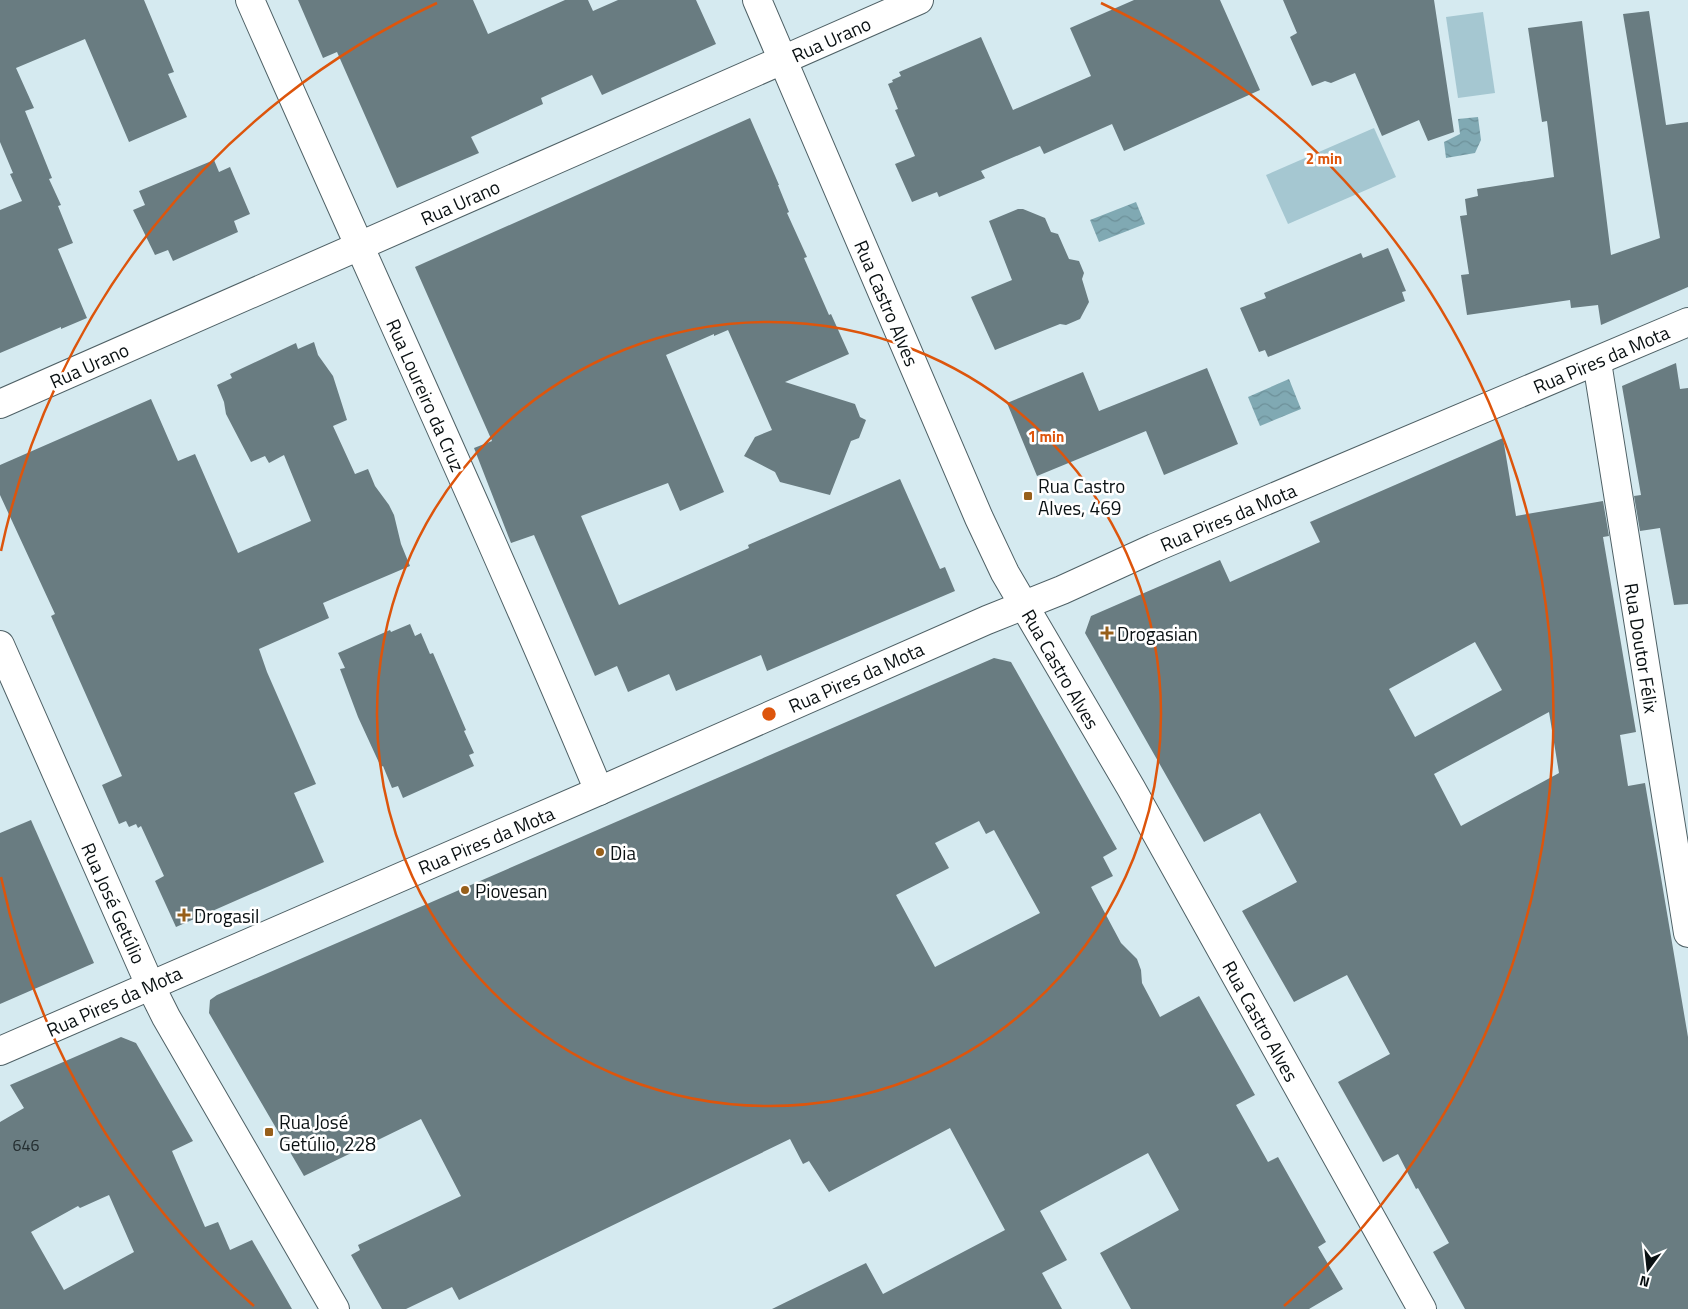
<svg xmlns="http://www.w3.org/2000/svg" width="1688" height="1309" viewBox="0 0 1688 1309" font-family="'Titillium Web',sans-serif">
  <style>
    .pitch { fill: #a5c7d1 }
    .water { fill: url(#water-waves) }
    .building { fill: #697c81; fill-rule: evenodd }
    .lines { fill: none; stroke-linecap: round; stroke-linejoin: round }
    .street-casing { stroke: #4e6065; stroke-width: 30 }
    .secondary-casing { stroke: #4e6065; stroke-width: 30 }
    .street { stroke: #fff; stroke-width: 28 }
    .secondary { stroke: #fff; stroke-width: 28 }
    .ring { fill: none; stroke: #dd550c; stroke-width: 2.5 }
    .poi-dot { fill: #975f1a; stroke: #fff; stroke-width: 2 }
    .labels { text-anchor: middle; dominant-baseline: central; stroke-width: 5; stroke-linejoin: round; paint-order: stroke }
    .number-label { font-size: 16px; fill: #222c2e }
    .street-label { font-size: 19px; fill: #0a1113; stroke: #fff }
    .poi-label { font-size: 19px; fill: #0a1113; stroke: #fff; text-anchor: start }
    .centre { fill: #dd550c; stroke: #fff; stroke-width: 2.5 }
    .ring-label { font-size: 15px; text-anchor: middle; font-weight: bold; fill: #dd550c; stroke: #fff; stroke-width: 5; stroke-linejoin: round; paint-order: stroke }
  </style>
  <defs>
    <pattern id="water-waves" width="16" height="10" patternUnits="userSpaceOnUse" patternTransform="scale(1.25)"><rect width="16" height="10" fill="#80a9b3"/><path d="M0 5q4-4 8 0t8 0" fill="none" stroke="#6d9099"/></pattern>
  </defs>
  <rect width="100%" height="100%" fill="#d5eaf0"/>
  <g class="pitch">
    <path d="M 1483,12 L 1495,93 L 1458,98 L 1446,17 Z"/>
    <path d="M 1374,128 L 1396,177 L 1288,224 L 1266,175 Z"/>
  </g>
  <g class="water">
    <path d="M 1478,117 L 1481,140 L 1475,153 L 1446,158 L 1444,142 L 1460,134 L 1458,119 Z"/>
    <path d="M 1136,202 L 1145,224 L 1099,242 L 1090,220 Z"/>
    <path d="M 1289,379 L 1301,409 L 1260,426 L 1248,397 Z"/>
  </g>
  <g class="building">
    <path d="M 0,0 L 144,0 L 174,72 L 168,74 L 187,117 L 129,142 L 85,39 L 16,68 L 34,108 L 25,111 L 52,178 L 49,179 L 61,205 L 58,206 L 73,243 L 58,249 L 87,318 L 61,329 L 61,327 L 0,353 L 0,210 L 22,201 L 10,174 L 13,173 L 0,142 Z"/>
    <path d="M 298,0 L 473,0 L 488,34 L 565,0 L 588,0 L 593,11 L 618,0 L 696,0 L 716,44 L 602,95 L 592,75 L 541,98 L 543,104 L 471,137 L 479,153 L 397,188 L 337,52 L 323,58 Z"/>
    <path d="M 1134,0 L 1220,0 L 1260,90 L 1124,151 L 1112,124 L 1044,154 L 1040,146 L 981,171 L 985,178 L 939,197 L 937,192 L 912,202 L 895,164 L 915,156 L 895,110 L 898,109 L 888,84 L 893,82 L 892,80 L 901,76 L 899,72 L 981,37 L 1013,110 L 1091,76 L 1070,28 Z"/>
    <path d="M 1283,0 L 1434,0 L 1454,132 L 1428,141 L 1419,120 L 1382,136 L 1355,73 L 1331,83 L 1325,81 L 1312,86 L 1290,37 L 1297,33 Z"/>
    <path d="M 1649,11 L 1666,125 L 1688,122 L 1688,287 L 1601,325 L 1598,305 L 1571,308 L 1570,300 L 1467,315 L 1461,275 L 1469,274 L 1460,216 L 1467,215 L 1465,199 L 1478,196 L 1477,189 L 1554,177 L 1547,121 L 1542,122 L 1528,28 L 1582,21 L 1611,255 L 1660,238 L 1623,14 Z"/>
    <path d="M 750,118 L 779,185 L 778,185 L 789,212 L 787,213 L 807,257 L 804,258 L 829,315 L 831,314 L 849,354 L 785,382 L 855,404 L 860,417 L 866,420 L 859,438 L 851,441 L 830,495 L 780,482 L 775,472 L 744,456 L 755,437 L 772,430 L 728,330 L 714,336 L 714,334 L 666,355 L 724,492 L 680,511 L 668,483 L 581,516 L 619,605 L 749,548 L 748,545 L 900,479 L 940,569 L 945,567 L 955,591 L 767,671 L 761,655 L 676,691 L 669,674 L 628,692 L 617,666 L 595,676 L 534,535 L 511,543 L 474,448 L 492,441 L 415,267 Z"/>
    <path d="M 214,160 L 219,172 L 230,167 L 250,214 L 234,221 L 238,232 L 173,261 L 168,250 L 155,255 L 133,210 L 145,205 L 139,191 Z"/>
    <path d="M 1018,209 L 1023,209 L 1045,218 L 1051,232 L 1058,234 L 1069,259 L 1079,261 L 1084,273 L 1082,279 L 1089,302 L 1080,319 L 1066,325 L 1060,324 L 995,350 L 971,297 L 1012,280 L 989,221 Z"/>
    <path d="M 1388,248 L 1406,291 L 1402,292 L 1405,301 L 1268,357 L 1265,350 L 1259,352 L 1240,308 L 1266,298 L 1264,293 L 1361,253 L 1363,258 Z"/>
    <path d="M 314,342 L 318,355 L 333,376 L 347,420 L 333,426 L 355,474 L 368,469 L 375,486 L 389,505 L 394,515 L 401,544 L 410,566 L 323,603 L 329,618 L 259,649 L 267,672 L 316,784 L 294,793 L 324,862 L 176,927 L 155,881 L 164,876 L 141,826 L 138,828 L 136,824 L 129,827 L 126,821 L 119,824 L 102,785 L 122,776 L 51,616 L 55,614 L 0,495 L 0,465 L 151,399 L 178,461 L 195,454 L 238,553 L 311,521 L 284,455 L 269,463 L 265,456 L 251,462 L 226,414 L 224,402 L 217,385 L 232,378 L 230,374 L 296,343 L 298,349 Z"/>
    <path d="M 1676,363 L 1680,389 L 1688,388 L 1688,604 L 1674,605 L 1660,528 L 1640,531 L 1634,496 L 1641,495 L 1622,386 Z"/>
    <path d="M 1207,368 L 1238,444 L 1164,475 L 1146,431 L 1037,476 L 1007,403 L 1083,372 L 1099,411 Z"/>
    <path d="M 1503,438 L 1516,516 L 1603,501 L 1609,536 L 1603,537 L 1636,732 L 1620,735 L 1628,786 L 1645,783 L 1688,1037 L 1688,1309 L 1465,1309 L 1433,1252 L 1449,1243 L 1418,1188 L 1416,1189 L 1398,1154 L 1383,1162 L 1338,1082 L 1390,1054 L 1347,975 L 1294,1002 L 1242,911 L 1297,882 L 1260,813 L 1204,842 L 1085,633 L 1091,616 L 1220,560 L 1230,582 L 1320,542 L 1310,522 ZM 1475,642 L 1502,690 L 1415,737 L 1389,689 ZM 1549,712 L 1559,773 L 1461,826 L 1434,774 Z"/>
    <path d="M 410,624 L 415,636 L 421,633 L 430,654 L 433,653 L 466,730 L 464,731 L 474,753 L 469,755 L 474,766 L 403,798 L 398,786 L 392,788 L 383,766 L 381,767 L 358,717 L 340,669 L 345,668 L 338,653 L 390,630 L 391,632 Z"/>
    <path d="M 994,658 L 1011,662 L 1117,849 L 1103,857 L 1113,876 L 1091,887 L 1121,943 L 1137,959 L 1141,970 L 1142,983 L 1160,1017 L 1199,996 L 1255,1095 L 1236,1105 L 1268,1162 L 1278,1157 L 1326,1242 L 1318,1247 L 1343,1289 L 1309,1309 L 1131,1309 L 1100,1253 L 1179,1210 L 1148,1153 L 1040,1211 L 1067,1260 L 1042,1273 L 1062,1309 L 772,1309 L 866,1263 L 883,1294 L 1005,1230 L 950,1128 L 829,1192 L 809,1161 L 803,1164 L 790,1139 L 459,1300 L 452,1287 L 406,1309 L 382,1309 L 351,1255 L 360,1250 L 358,1245 L 461,1196 L 421,1119 L 304,1176 L 209,1013 L 210,1000 L 217,995 ZM 979,821 L 986,834 L 994,830 L 1040,913 L 935,967 L 896,895 L 949,868 L 935,843 Z"/>
    <path d="M 31,820 L 94,963 L 0,1004 L 0,833 Z"/>
    <path d="M 121,1037 L 136,1043 L 193,1141 L 172,1151 L 205,1227 L 218,1222 L 230,1250 L 252,1240 L 292,1309 L 0,1309 L 0,1122 L 24,1108 L 10,1085 ZM 109,1195 L 134,1252 L 64,1290 L 31,1232 L 78,1206 L 80,1208 Z"/>
  </g>
  <g class="lines">
    <defs>
      <g id="street">
        <path d="M 250,0 C 366,264 487,525 599,791"/>
        <path d="M 757,0 L 979,518 L 1005,573 L 1131,788 L 1422,1309"/>
        <path d="M 1597,362 L 1688,933"/>
        <path d="M 0,404 L 919,0"/>
        <path d="M 0,645 L 150,985 L 166,1017 L 335,1309"/>
      </g>
      <path id="secondary" d="M 0,1051 L 599,791 L 987,620 L 1062,590 L 1154,548 L 1688,322"/>
    </defs>
    <use href="#street" class="street-casing"/>
    <use href="#secondary" class="secondary-casing"/>
    <use href="#street" class="street"/>
    <use href="#secondary" class="secondary"/>
  </g>
  <g class="ring">
    <circle cx="769" cy="714" r="392"/>
    <path d="M254 1306A785 785 0 0 1 1 877M1 551A785 785 0 0 1 437 3M1101 3A785 785 0 0 1 1284 1306"/>
  </g>
  <g class="poi-dot">
    <rect x="1023" y="491" width="10" height="10" rx="2.5"/>
    <path d="M1104.5 625.5h5v5h5v5h-5v5h-5v-5h-5v-5h5z"/>
    <circle cx="600" cy="852" r="5"/>
    <circle cx="465" cy="890" r="5"/>
    <path d="M181.5 907.5h5v5h5v5h-5v5h-5v-5h-5v-5h5z"/>
    <rect x="264" y="1127" width="10" height="10" rx="2.5"/>
  </g>
  <g class="labels">
    <g class="number-label">
      <text x="26" y="1145">646</text>
    </g>
    <g class="street-label">
      <text transform="translate(831 39) rotate(-24)">Rua Urano</text>
      <text transform="translate(460 202) rotate(-24)">Rua Urano</text>
      <text transform="translate(887 303) rotate(67)">Rua Castro Alves</text>
      <text transform="translate(1601 359) rotate(-23)">Rua Pires da Mota</text>
      <text transform="translate(89 365) rotate(-24)">Rua Urano</text>
      <text transform="translate(426 395) rotate(66)">Rua Loureiro da Cruz</text>
      <text transform="translate(1228 517) rotate(-23)">Rua Pires da Mota</text>
      <text transform="translate(1642 648) rotate(81)">Rua Doutor Félix</text>
      <text transform="translate(1061 669) rotate(60)">Rua Castro Alves</text>
      <text transform="translate(856 677) rotate(-24)">Rua Pires da Mota</text>
      <text transform="translate(486 840) rotate(-23)">Rua Pires da Mota</text>
      <text transform="translate(114 903) rotate(66)">Rua José Getúlio</text>
      <text transform="translate(114 1001) rotate(-24)">Rua Pires da Mota</text>
      <text transform="translate(1261 1021) rotate(61)">Rua Castro Alves</text>
    </g>
    <g class="poi-label">
      <text x="1038" y="485">Rua Castro<tspan x="1038" dy="22">Alves, 469</tspan></text>
      <text x="1117" y="633">Drogasian</text>
      <text x="610" y="852">Dia</text>
      <text x="475" y="890">Piovesan</text>
      <text x="194" y="915">Drogasil</text>
      <text x="279" y="1121">Rua José<tspan x="279" dy="22">Getúlio, 228</tspan></text>
    </g>
  </g>
  <circle cx="769" cy="714" r="8" class="centre"/>
  <g class="ring-label">
    <text x="1324" y="164">2 min</text>
    <text x="1046" y="442">1 min</text>
  </g>
  <g transform="translate(1648 1269) rotate(195)" stroke="#ffffff" stroke-width="4" paint-order="stroke">
  <path d="M0-4L9 19L0 12L-9 19Z" fill="#0a1113"/>
  <text y="-8" font-size="14" font-weight="bold" text-anchor="middle" fill="#0a1113">N</text>
  </g>
</svg>
